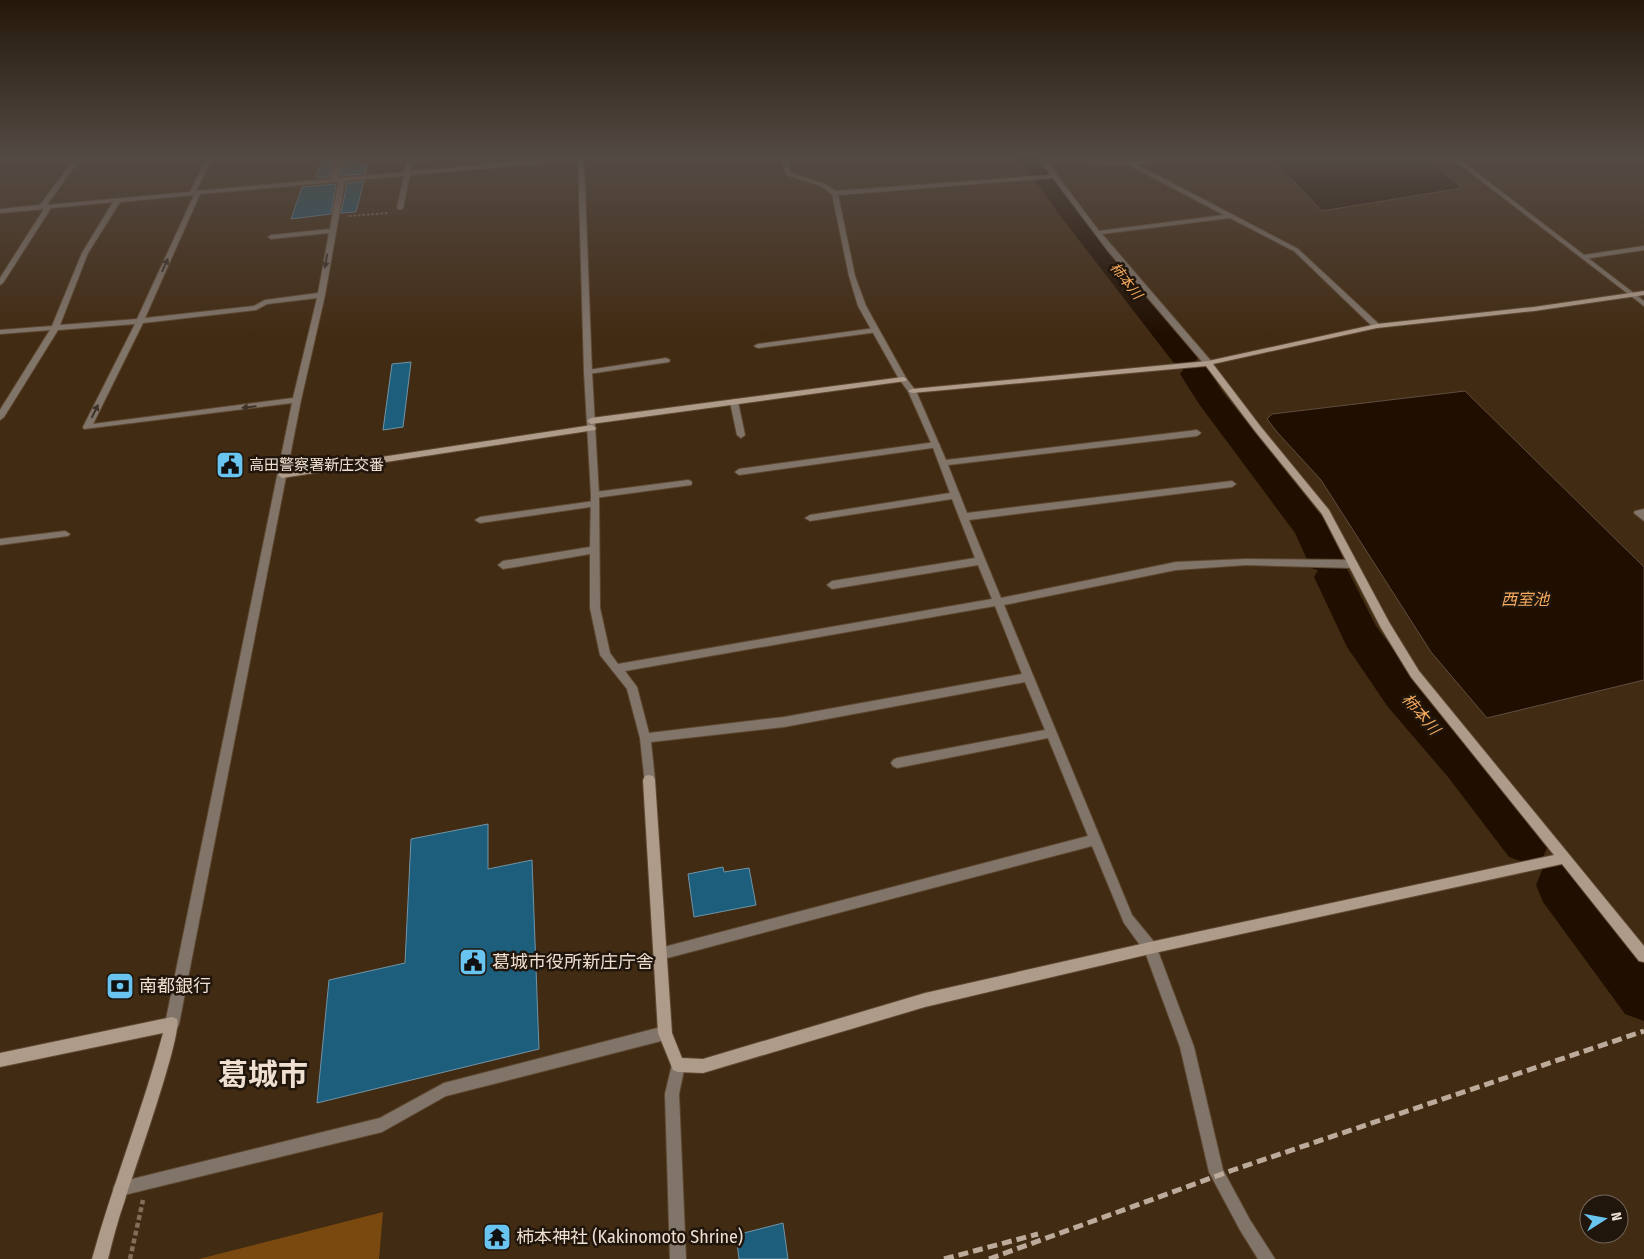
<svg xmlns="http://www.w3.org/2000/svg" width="1644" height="1259" viewBox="0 0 1644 1259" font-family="'Fira Sans Condensed','Noto Sans JP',sans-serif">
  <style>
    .green { fill: #7a490f }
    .water { fill: #200f01; stroke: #5e4d3f }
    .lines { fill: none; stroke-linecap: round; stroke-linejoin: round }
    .river { fill: #200f01; fill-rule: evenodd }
    .building { fill: #1c5e7b; stroke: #7094a8 }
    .lane-casing { stroke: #5e4831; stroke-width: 2 }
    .street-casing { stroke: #5e4831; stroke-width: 2 }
    .secondary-casing { stroke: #5e4831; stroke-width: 2 }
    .path-far1 { stroke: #826e5a; stroke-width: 2; stroke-dasharray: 2.5 2; stroke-linecap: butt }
    .path { stroke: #826e5a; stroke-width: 4.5; stroke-dasharray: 5 3; stroke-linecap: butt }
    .lane { fill: #81756a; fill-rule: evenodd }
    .street { fill: #81756a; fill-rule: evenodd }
    .secondary { fill: #af9b8a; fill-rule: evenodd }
    .rail { stroke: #bcab9a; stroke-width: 5; stroke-dasharray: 10 5; stroke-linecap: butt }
    .oneway { fill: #3e3228 }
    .labels { text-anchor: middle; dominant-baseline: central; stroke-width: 5; stroke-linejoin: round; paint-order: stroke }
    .far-water-label { font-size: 14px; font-style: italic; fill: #f8ab5e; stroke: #21160c }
    .poi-label { font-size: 15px; fill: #eedfd1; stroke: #21160c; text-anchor: start }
    .water-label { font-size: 16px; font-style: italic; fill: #f8ab5e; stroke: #21160c }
    .near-poi-label { font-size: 18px; fill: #eedfd1; stroke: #21160c; text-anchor: start }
    .near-town-label { font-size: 30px; font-weight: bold; fill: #eedfd1; stroke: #21160c }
  </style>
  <rect width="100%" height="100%" fill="#422b13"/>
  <path class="green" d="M 383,1212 L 379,1259 L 199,1259 Z"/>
  <g class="water">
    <path d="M 1272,159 L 1426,159 L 1462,188 L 1322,211 Z"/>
    <path d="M 1465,391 L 1644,567 L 1644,680 L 1487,718 L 1431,652 L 1321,480 L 1277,432 L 1267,419 L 1272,414 Z"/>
  </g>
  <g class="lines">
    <g class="river">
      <path d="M 1020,159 L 1043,159 L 1076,203 L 1185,335 L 1199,356 L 1195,362 L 1184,365 L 1173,362 L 1058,213 Z"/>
      <path d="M 1196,365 L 1207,367 L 1222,391 L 1324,519 L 1343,558 L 1339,565 L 1346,567 L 1376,626 L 1418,683 L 1480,749 L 1543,825 L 1550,841 L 1543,857 L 1526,863 L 1509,857 L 1448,777 L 1388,707 L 1347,647 L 1314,577 L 1318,570 L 1311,568 L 1295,533 L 1199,404 L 1180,374 L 1185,367 Z"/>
      <path d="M 1560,861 L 1577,868 L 1644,953 L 1644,1021 L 1625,1014 L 1543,902 L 1536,885 L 1543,868 Z"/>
    </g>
  </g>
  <g class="building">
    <path d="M 322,159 L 334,159 L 329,177 L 316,178 Z"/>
    <path d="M 344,159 L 357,159 L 355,165 L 368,164 L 365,174 L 339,176 Z"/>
    <path d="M 364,181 L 356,212 L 341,213 L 347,183 Z"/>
    <path d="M 336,184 L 331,214 L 291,219 L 302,187 Z"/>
    <path d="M 411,362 L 403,427 L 383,430 L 392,364 Z"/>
    <path d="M 488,824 L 488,869 L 532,860 L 539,1049 L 317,1103 L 329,980 L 405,963 L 411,839 Z"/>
    <path d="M 723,867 L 724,872 L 749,868 L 756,905 L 694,917 L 688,874 Z"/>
    <path d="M 783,1223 L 788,1259 L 739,1259 L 736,1235 Z"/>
  </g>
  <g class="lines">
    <defs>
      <g id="lane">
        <path d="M 1644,246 L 1644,250 L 1584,259 L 1581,257 L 1584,255 Z"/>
        <path d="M 875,328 L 879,330 L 878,332 L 758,348 L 754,346 L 758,344 Z"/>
        <path d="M 666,358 L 670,360 L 669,362 L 588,374 L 584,372 L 588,370 Z"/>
        <path d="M 734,399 L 738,402 L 745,435 L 741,438 L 737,435 L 730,402 Z"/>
        <path d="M 936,442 L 940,445 L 939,447 L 739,475 L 735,472 L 739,469 Z"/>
        <path d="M 688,480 L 691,481 L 692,483 L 691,485 L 595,498 L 591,495 L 595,492 Z"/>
        <path d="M 594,501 L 597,502 L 598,504 L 597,506 L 480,523 L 475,520 L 480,517 Z"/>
      </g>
      <g id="street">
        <path d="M 74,159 L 80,159 L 47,205 L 190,192 L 206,159 L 212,159 L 196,191 L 330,179 L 336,159 L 342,159 L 337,178 L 404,172 L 407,159 L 413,159 L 410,171 L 550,159 L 568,159 L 565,161 L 410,175 L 403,208 L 400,210 L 397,208 L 404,176 L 345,181 L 325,295 L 301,400 L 179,1024 L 177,1029 L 172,1031 L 167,1029 L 165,1024 L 292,403 L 84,429 L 83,427 L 135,324 L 58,330 L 4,417 L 0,420 L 0,410 L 50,330 L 0,334 L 0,330 L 52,326 L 82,253 L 113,202 L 51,208 L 3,283 L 0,285 L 0,278 L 44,209 L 0,213 L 0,209 L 40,205 ZM 338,182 L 330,229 L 271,235 L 268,237 L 271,239 L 329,233 L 318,293 L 265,300 L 254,306 L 145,318 L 200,194 ZM 194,195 L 137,319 L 60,325 L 88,253 L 120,202 ZM 317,298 L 293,398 L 93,424 L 143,323 L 256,310 L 267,304 Z"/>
        <path d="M 578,159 L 584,159 L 592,372 L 599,495 L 600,608 L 610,653 L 618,664 L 992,599 L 978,565 L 832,589 L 827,585 L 832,581 L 975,558 L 952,499 L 810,521 L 805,518 L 810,515 L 950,493 L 932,445 L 908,391 L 899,379 L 858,306 L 849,276 L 832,194 L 821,186 L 786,175 L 781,159 L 787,159 L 791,173 L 825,184 L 836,191 L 1051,175 L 1039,159 L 1045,159 L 1099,231 L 1224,215 L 1129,165 L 1055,161 L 1052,159 L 1074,159 L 1122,162 L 1175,159 L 1172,161 L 1136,164 L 1298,249 L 1381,326 L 1377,328 L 1374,328 L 1294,251 L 1230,218 L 1102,234 L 1211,361 L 1211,365 L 1205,365 L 1108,251 L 1053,178 L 838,195 L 855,276 L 866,306 L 906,378 L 916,391 L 946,460 L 1197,430 L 1201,433 L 1197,436 L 948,465 L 967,513 L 1232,481 L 1236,484 L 1232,487 L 969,520 L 1001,598 L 1176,562 L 1246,559 L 1353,560 L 1358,564 L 1353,568 L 1246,565 L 1176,570 L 1004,605 L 1132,915 L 1155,943 L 1194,1047 L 1223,1170 L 1250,1220 L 1275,1259 L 1258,1259 L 1240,1230 L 1209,1172 L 1180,1047 L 1145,952 L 1124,923 L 1092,846 L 660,960 L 655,959 L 654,954 L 655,949 L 660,948 L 1088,836 L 1048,738 L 897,768 L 893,766 L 891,763 L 893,760 L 897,758 L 1045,730 L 1025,682 L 784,727 L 651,742 L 655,780 L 653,784 L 649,785 L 645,784 L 640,738 L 627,689 L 600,655 L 590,608 L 590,554 L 503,569 L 498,565 L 503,561 L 590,547 L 591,495 L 584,372 ZM 995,606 L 1022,674 L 784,717 L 649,733 L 637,687 L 625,671 Z"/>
        <path d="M 1453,159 L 1459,159 L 1644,301 L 1644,306 Z"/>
        <path d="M 1644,509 L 1644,521 L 1634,513 L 1635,511 Z"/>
        <path d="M 65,531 L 70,534 L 68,536 L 0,545 L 0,539 Z"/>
        <path d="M 665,1026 L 670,1028 L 672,1033 L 670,1038 L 665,1040 L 446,1096 L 382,1132 L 120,1196 L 115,1194 L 113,1189 L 115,1184 L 120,1182 L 380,1118 L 444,1083 Z"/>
        <path d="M 678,1058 L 683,1060 L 685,1065 L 679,1094 L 686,1259 L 670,1259 L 665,1094 L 673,1060 Z"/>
      </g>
      <g id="secondary">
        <path d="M 1644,291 L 1644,295 L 1534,311 L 1377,328 L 1213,364 L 1261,427 L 1329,510 L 1389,622 L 1419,671 L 1644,946 L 1644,962 L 1639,961 L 1562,864 L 1150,954 L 925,1007 L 703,1073 L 678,1072 L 673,1070 L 658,1033 L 643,780 L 645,776 L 649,775 L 653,776 L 655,780 L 672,1033 L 682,1058 L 703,1059 L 925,993 L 1150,942 L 1554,855 L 1411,677 L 1381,628 L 1322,514 L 1255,431 L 1206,366 L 912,393 L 908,391 L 912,389 L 1208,361 L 1377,324 L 1534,307 Z"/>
        <path d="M 903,377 L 907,379 L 906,381 L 591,424 L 587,421 L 591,418 Z"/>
        <path d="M 592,425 L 596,428 L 595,430 L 282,478 L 278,475 L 282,472 Z"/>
        <path d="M 172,1017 L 177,1019 C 183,1034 133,1174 125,1200 C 118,1219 113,1239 108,1259 L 92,1259 C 113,1183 143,1109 163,1033 L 0,1067 L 0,1053 Z"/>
      </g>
    </defs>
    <use href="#lane" class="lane-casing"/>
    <use href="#street" class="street-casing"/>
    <use href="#secondary" class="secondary-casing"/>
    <path class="path-far1" d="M 349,216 L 388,213"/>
    <path class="path" d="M 130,1259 L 143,1200"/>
    <use href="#lane" class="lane"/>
    <use href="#street" class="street"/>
    <use href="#secondary" class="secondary"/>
    <g class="rail">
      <path d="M 944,1259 L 1038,1234"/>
      <path d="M 989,1259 L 1233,1170 L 1644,1031"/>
    </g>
  </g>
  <defs><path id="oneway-solid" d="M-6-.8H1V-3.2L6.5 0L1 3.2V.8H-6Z" transform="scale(1.25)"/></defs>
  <g class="oneway">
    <use href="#oneway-solid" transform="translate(326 261) rotate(100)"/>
    <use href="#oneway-solid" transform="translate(165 265) rotate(-66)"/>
    <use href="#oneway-solid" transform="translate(249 407) rotate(173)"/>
    <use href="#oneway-solid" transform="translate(95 411) rotate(-64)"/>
  </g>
  <linearGradient id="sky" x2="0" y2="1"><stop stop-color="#24180a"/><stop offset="0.47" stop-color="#544a44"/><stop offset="1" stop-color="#544a44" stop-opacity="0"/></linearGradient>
  <rect width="1644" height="335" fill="url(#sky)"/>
  <defs>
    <symbol id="civic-square" viewBox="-11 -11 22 22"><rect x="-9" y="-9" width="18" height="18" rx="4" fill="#69c4f0" stroke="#21160c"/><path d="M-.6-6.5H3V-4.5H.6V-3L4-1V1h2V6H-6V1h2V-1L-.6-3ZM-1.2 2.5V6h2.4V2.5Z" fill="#111"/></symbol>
    <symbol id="bank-square" viewBox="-11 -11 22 22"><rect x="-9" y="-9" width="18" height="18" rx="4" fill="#69c4f0" stroke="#21160c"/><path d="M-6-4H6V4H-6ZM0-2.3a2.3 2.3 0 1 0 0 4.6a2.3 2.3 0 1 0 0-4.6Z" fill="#111"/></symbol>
    <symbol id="temple-square" viewBox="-11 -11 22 22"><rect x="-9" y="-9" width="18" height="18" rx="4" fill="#69c4f0" stroke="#21160c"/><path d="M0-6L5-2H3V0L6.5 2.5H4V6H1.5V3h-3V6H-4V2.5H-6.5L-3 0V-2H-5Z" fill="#111"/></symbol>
  </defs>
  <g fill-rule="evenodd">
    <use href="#civic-square" x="214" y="449" width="32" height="32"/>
    <use href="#civic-square" x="457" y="946" width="32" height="32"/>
    <use href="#bank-square" x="104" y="970" width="32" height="32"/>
    <use href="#temple-square" x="481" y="1221" width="32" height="32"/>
  </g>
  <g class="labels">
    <g class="far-water-label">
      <text transform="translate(1126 281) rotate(52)">柿本川</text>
    </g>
    <g class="poi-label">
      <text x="249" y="465">高田警察署新庄交番</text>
    </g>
    <g class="water-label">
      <text x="1525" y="599">西室池</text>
      <text transform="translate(1421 714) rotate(49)">柿本川</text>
    </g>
    <g class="near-poi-label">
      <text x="492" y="962">葛城市役所新庄庁舎</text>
      <text x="139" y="986">南都銀行</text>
      <text x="516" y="1237">柿本神社 (Kakinomoto Shrine)</text>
    </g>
    <g class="near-town-label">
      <text x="263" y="1075">葛城市</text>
    </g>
  </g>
  <g transform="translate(1604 1219) rotate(79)"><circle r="24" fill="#21160c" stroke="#73665b"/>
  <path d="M0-4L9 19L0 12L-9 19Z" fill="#69c4f0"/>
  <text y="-8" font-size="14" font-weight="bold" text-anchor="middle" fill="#eedfd1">N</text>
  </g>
</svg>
